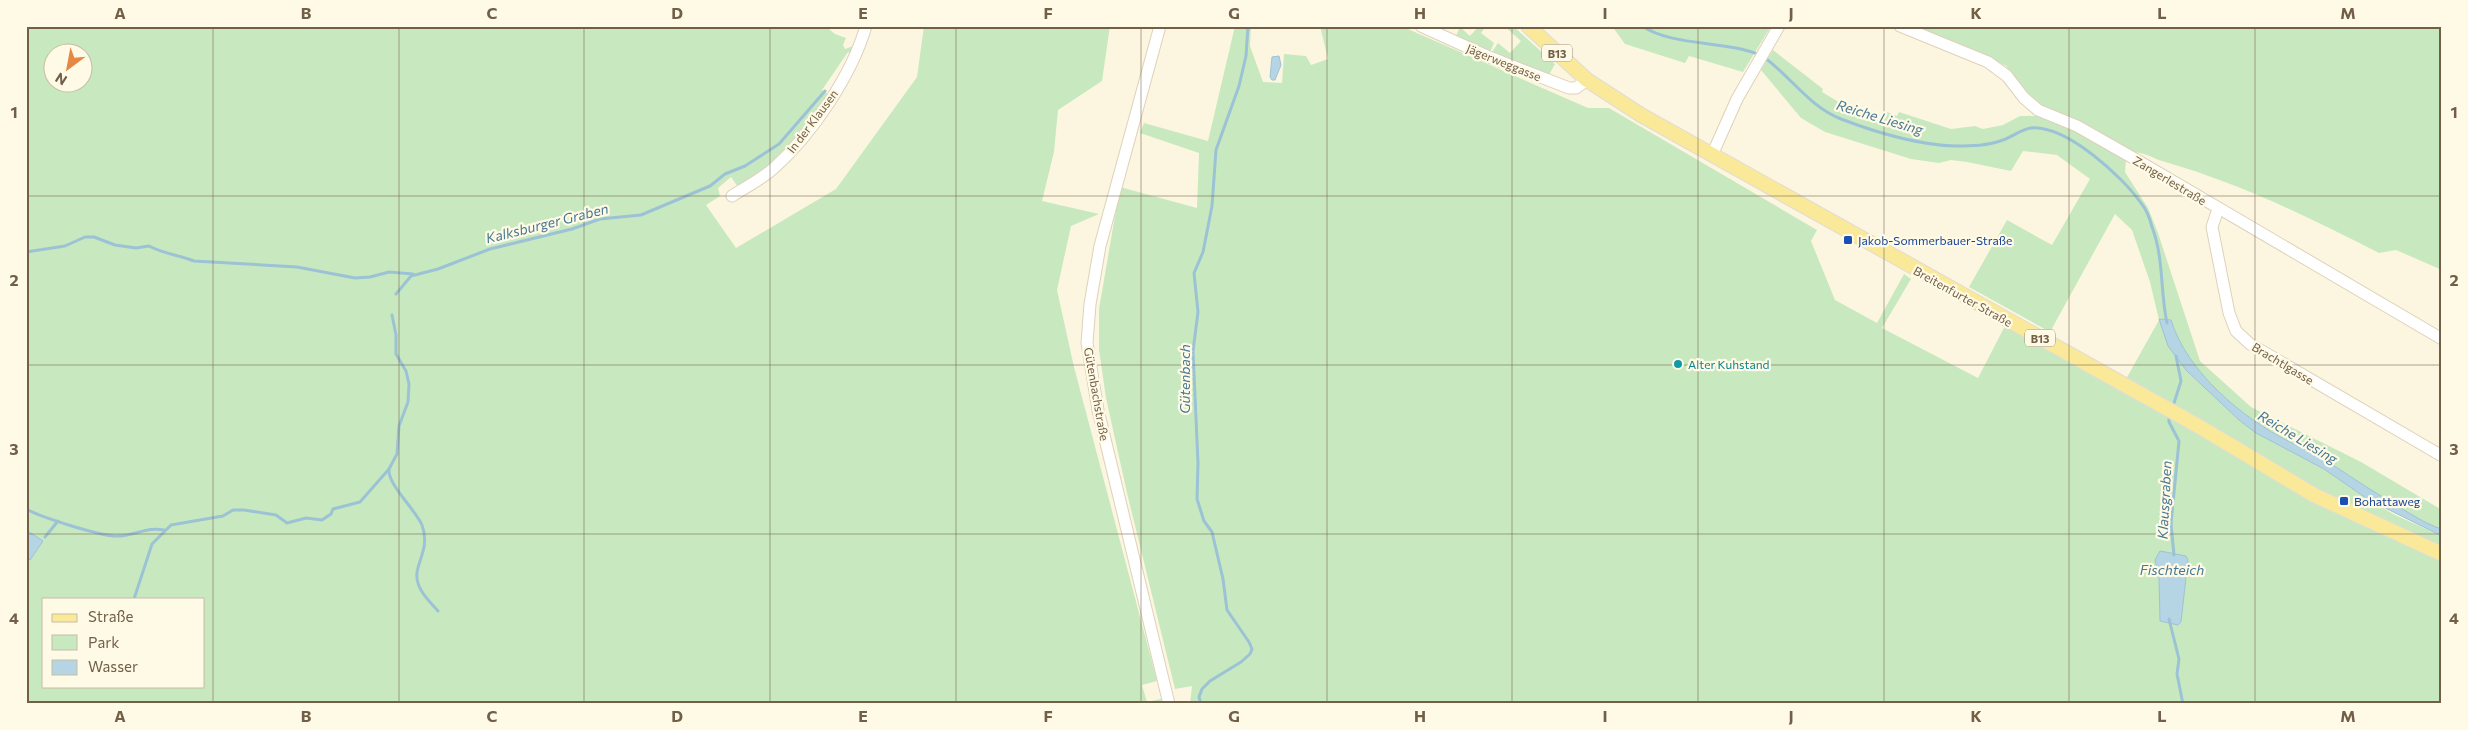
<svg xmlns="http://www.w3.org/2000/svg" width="2468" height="730" viewBox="0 0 2468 730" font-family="Commissioner,sans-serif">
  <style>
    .green { fill: #c8e9bf; fill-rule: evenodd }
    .water { fill: #b5d5e5; stroke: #9cc2d6 }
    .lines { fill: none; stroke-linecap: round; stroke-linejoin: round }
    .stream { stroke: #9cc2d6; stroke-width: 3 }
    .minor-casing { stroke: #ddd1ba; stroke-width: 13 }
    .major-casing { stroke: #e0dcd7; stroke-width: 16 }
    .minor { stroke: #fff; stroke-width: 11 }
    .major { stroke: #fae999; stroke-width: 14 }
    .grid { fill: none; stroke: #725f48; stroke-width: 1; stroke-opacity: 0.55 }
    .transit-dot { fill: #1a4fb4; stroke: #fffae6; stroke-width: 2 }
    .culture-dot { fill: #0f9aa8; stroke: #fffae6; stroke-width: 2 }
    .labels { text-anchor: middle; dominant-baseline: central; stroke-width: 4.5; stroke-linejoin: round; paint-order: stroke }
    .shield { fill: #fffae6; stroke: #9c8e77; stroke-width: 1 }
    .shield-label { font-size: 11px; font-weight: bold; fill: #725f48 }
    .street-label { font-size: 12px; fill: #725f48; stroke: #fffae6 }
    .transit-label { font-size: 12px; fill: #164399; stroke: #fffae6; text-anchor: start }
    .culture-label { font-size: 12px; fill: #0d838f; stroke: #fffae6; text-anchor: start }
    .water-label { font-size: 14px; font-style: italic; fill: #487993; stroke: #fffae6 }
    .neatline { fill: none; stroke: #725f48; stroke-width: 2 }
    .grid-label { font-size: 16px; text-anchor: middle; font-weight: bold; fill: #725f48 }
  </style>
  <rect width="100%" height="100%" fill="#fcf6e0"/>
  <g class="green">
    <path d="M 26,26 L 825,26 L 835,34 L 846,38 L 843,45 L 845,49 L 856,45 L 852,54 L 848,52 L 822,90 L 828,94 L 808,124 L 776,162 L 738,187 L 731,177 L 718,188 L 720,196 L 706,205 L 736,248 L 836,189 L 917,77 L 924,26 L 1110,26 L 1102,81 L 1058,110 L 1054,152 L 1042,201 L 1099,214 L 1071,226 L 1057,290 L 1074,367 L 1157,681 L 1142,685 L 1147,702 L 1161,699 L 1162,704 L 26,704 ZM 52,52 L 82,52 L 82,82 L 52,82 ZM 44,599 L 204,599 L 204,686 L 44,686 Z"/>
    <path d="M 1235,26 L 1251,26 L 1250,46 L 1263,82 L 1282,83 L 1284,54 L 1306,56 L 1311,65 L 1328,59 L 1320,26 L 1401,26 L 1588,108 L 1609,108 L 1817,230 L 1811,241 L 1835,300 L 1877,323 L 1904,274 L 1911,279 L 1882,328 L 1978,378 L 2006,324 L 2121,388 L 2159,320 L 2150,282 L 2132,230 L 2115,214 L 2050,332 L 1969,287 L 2007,220 L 2052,245 L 2090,179 L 2057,155 L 2023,151 L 2011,171 L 1967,162 L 1951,160 L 1939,163 L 1911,159 L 1825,132 L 1801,118 L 1761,70 L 1773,50 L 1823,89 L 1822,92 L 1842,104 L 1883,119 L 1887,112 L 1897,116 L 1899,112 L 1951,129 L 1975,126 L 1983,129 L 2003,125 L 2020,116 L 2041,116 L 2070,126 L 2126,159 L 2125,172 L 2148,208 L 2158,233 L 2200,361 L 2251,407 L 2361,462 L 2442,510 L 2442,529 C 2409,521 2359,482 2330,463 C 2317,455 2304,449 2290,442 C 2242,417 2187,373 2171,320 L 2180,362 L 2186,370 L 2239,420 L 2256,433 L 2324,469 L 2369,500 L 2395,515 L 2442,536 L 2442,704 L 1190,704 L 1192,686 L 1175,689 L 1127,493 L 1106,398 L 1099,350 L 1099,309 L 1120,187 L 1197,208 L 1199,153 L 1140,133 L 1144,123 L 1208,141 ZM 2160,551 L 2186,556 L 2188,560 L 2181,622 L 2160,621 L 2159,578 L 2155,560 Z"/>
    <path d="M 1479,26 L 1486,26 L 1481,33 L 1494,43 L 1490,52 L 1456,36 L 1460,27 L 1470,36 Z"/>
    <path d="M 1504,26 L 1513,26 L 1555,64 L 1549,75 L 1492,52 L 1498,43 L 1510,53 L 1521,41 Z"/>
    <path d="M 1612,26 L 1771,26 L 1743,72 L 1689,56 L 1685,63 L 1625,44 Z"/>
    <path d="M 1912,26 L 2442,26 L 2442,270 L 2396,250 L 2379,253 C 2309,217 2239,183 2162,161 C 2151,157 2142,151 2130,152 L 2038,104 L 2022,90 L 2006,66 Z"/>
  </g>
  <g class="water">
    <path d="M 1279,56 L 1281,65 L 1275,80 L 1272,80 L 1270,77 L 1272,57 Z"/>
    <path d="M 2159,319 L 2171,320 C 2187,372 2242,418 2290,442 C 2304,449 2317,455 2330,463 C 2355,480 2379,495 2404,510 C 2416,517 2428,525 2442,529 L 2442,536 L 2369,500 L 2324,469 L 2256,433 L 2239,420 L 2186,370 L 2168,346 Z"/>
    <path d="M 26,530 L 43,541 L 30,560 L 26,557 Z"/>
    <path d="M 2160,551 L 2186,556 L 2188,560 L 2181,622 L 2178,625 L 2160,621 L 2159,578 L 2155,560 Z"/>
  </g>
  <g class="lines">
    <g class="stream">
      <path d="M 1642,26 C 1674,47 1724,40 1760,55"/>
      <path d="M 1765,58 C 1791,77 1810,107 1841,119 C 1875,132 1918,145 1955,146 C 1971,146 1988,146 2003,140 C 2012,137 2022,129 2031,128 C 2066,125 2122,176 2141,203 C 2146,209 2150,219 2152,227 C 2164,258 2160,291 2167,323"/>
      <path d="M 26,252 L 65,246 L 85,237 L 94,237 L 115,245 L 136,248 L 149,246 C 164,254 179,255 194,261 L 297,267 L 355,278 L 370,277 L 389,272 L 413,274"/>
      <path d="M 396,294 L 411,276 L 438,269 L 490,249 L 572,229 L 600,219 L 641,215 L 710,186 L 725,174 L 745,166 L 779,144 L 825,91"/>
      <path d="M 2174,403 L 2181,381 L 2176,356"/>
      <path d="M 2169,416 L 2169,422 L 2179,441 L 2171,524 L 2174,555"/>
      <path d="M 389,469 C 387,484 415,509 422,525 C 432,553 410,566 419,586 C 423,596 431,603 438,611"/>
      <path d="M 26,509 C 43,518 97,535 115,536 C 133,537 147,526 164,530"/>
      <path d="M 45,537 L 58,521"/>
      <path d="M 134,599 L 152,544 L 171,525 L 223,516 L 233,510 L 244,510 L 276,515 L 287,523 L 306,518 L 322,520 L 331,514 L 333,509 L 360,502 L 389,469 L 397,454 L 399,426 L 408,402 L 409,384 L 406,371 L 396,354 L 396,335 L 392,315"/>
      <path d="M 2169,619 L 2179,659 L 2177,674 L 2183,704"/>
      <path d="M 1201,704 L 1199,697 L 1202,689 L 1210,681 L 1241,662 L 1250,654 L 1252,649 L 1249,642 L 1227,610 L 1223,579 L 1212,532 L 1204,521 L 1197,499 L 1198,463 L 1193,351 L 1198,312 L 1194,273 L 1203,252 L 1212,206 L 1216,150 L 1239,86 L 1246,56 L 1248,26"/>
    </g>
    <defs>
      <g id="minor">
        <path d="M 1160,26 L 1100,246 L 1090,304 L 1087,343 L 1098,410 L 1169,704"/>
        <path d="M 1421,26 L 1489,57 L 1569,88 L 1576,88 L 1587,80"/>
        <path d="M 1900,26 L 1988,62 L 2007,76 L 2024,98 L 2038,110 L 2077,126 L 2135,159 L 2442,339"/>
        <path d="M 1712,155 L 1737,99 L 1779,26"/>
        <path d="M 732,196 C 746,187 762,179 774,168 C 812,134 852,75 866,26"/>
        <path d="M 2218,209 L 2212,227 L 2229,313 L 2236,331 L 2250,344 L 2442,456"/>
      </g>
      <path id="major" d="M 1528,26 L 1587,80 L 1641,115 L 2200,427 L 2314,495 L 2442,554"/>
    </defs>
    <use href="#minor" class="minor-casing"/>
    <use href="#major" class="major-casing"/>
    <use href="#minor" class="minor"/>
    <use href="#major" class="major"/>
  </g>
  <path class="grid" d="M 213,26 L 213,704M 399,26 L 399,704M 584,26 L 584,704M 770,26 L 770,704M 956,26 L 956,704M 1141,26 L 1141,704M 1327,26 L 1327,704M 1512,26 L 1512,704M 1698,26 L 1698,704M 1884,26 L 1884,704M 2069,26 L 2069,704M 2255,26 L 2255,704M 26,196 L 2442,196M 26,365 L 2442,365M 26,534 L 2442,534"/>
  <g class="transit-dot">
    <rect x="1843" y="235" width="10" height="10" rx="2.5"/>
    <rect x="2339" y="496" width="10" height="10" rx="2.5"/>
  </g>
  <circle class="culture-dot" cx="1678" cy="364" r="5"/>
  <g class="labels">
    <g class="shield">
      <rect x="1542" y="44.5" width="30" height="17" rx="4"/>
      <rect x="2025" y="329.5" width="30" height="17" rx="4"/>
    </g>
    <g class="shield-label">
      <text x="1557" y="53">B13</text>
      <text x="2040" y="338">B13</text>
    </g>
    <g class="street-label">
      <text transform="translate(1504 62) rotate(22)">Jägerweggasse</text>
      <text transform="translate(812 121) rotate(-53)">In der Klausen</text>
      <text transform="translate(2170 180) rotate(31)">Zangerlestraße</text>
      <text transform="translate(1963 296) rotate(29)">Breitenfurter Straße</text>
      <text transform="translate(2283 363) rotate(31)">Brachtlgasse</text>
      <text transform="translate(1097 394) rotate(80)">Gütenbachstraße</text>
    </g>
    <g class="transit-label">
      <text x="1858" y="240">Jakob-Sommerbauer-Straße</text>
      <text x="2354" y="501">Bohattaweg</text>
    </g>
    <g class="culture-label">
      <text x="1688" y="364">Alter Kuhstand</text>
    </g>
    <g class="water-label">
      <text transform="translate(1880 117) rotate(17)">Reiche Liesing</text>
      <text transform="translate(547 223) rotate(-14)">Kalksburger Graben</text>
      <text transform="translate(1184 379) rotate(-90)">Gütenbach</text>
      <text transform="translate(2298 437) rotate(31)">Reiche Liesing</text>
      <text transform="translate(2164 500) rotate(-87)">Klausgraben</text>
      <text x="2172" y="569">Fischteich</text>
    </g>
  </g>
  <rect width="2468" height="730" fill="none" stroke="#fffae6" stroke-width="55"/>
  <rect x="42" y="598" width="162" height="90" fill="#fffae6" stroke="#c7bca7"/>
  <rect x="52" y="614" width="25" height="8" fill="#fae999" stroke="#c7bca7"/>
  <text x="88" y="622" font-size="15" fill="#725f48">Straße</text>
  <rect x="52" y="635" width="25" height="15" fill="#c8e9bf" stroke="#c7bca7"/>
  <text x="88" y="648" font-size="15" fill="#725f48">Park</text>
  <rect x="52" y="660" width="25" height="15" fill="#b5d5e5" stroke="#c7bca7"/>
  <text x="88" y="672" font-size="15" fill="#725f48">Wasser</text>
  <g transform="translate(68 68) rotate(212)"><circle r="24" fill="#fffae6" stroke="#c7bca7"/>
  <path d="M0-4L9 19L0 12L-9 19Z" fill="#e58846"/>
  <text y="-8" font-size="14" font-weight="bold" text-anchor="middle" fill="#725f48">N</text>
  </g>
  <rect x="28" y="28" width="2412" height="674" class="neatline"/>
  <g class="grid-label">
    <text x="120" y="19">A</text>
    <text x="306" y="19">B</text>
    <text x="492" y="19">C</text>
    <text x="677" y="19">D</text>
    <text x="863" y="19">E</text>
    <text x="1048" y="19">F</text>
    <text x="1234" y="19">G</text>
    <text x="1420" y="19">H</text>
    <text x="1605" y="19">I</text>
    <text x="1791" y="19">J</text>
    <text x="1976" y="19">K</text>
    <text x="2162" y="19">L</text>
    <text x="2348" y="19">M</text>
    <text x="14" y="118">1</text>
    <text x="2454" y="118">1</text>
    <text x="14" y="286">2</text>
    <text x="2454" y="286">2</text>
    <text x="14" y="455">3</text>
    <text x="2454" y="455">3</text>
    <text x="14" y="624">4</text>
    <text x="2454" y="624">4</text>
    <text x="120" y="722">A</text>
    <text x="306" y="722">B</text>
    <text x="492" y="722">C</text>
    <text x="677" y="722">D</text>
    <text x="863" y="722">E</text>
    <text x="1048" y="722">F</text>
    <text x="1234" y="722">G</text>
    <text x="1420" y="722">H</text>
    <text x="1605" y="722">I</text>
    <text x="1791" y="722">J</text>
    <text x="1976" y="722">K</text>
    <text x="2162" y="722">L</text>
    <text x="2348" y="722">M</text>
  </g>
</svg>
